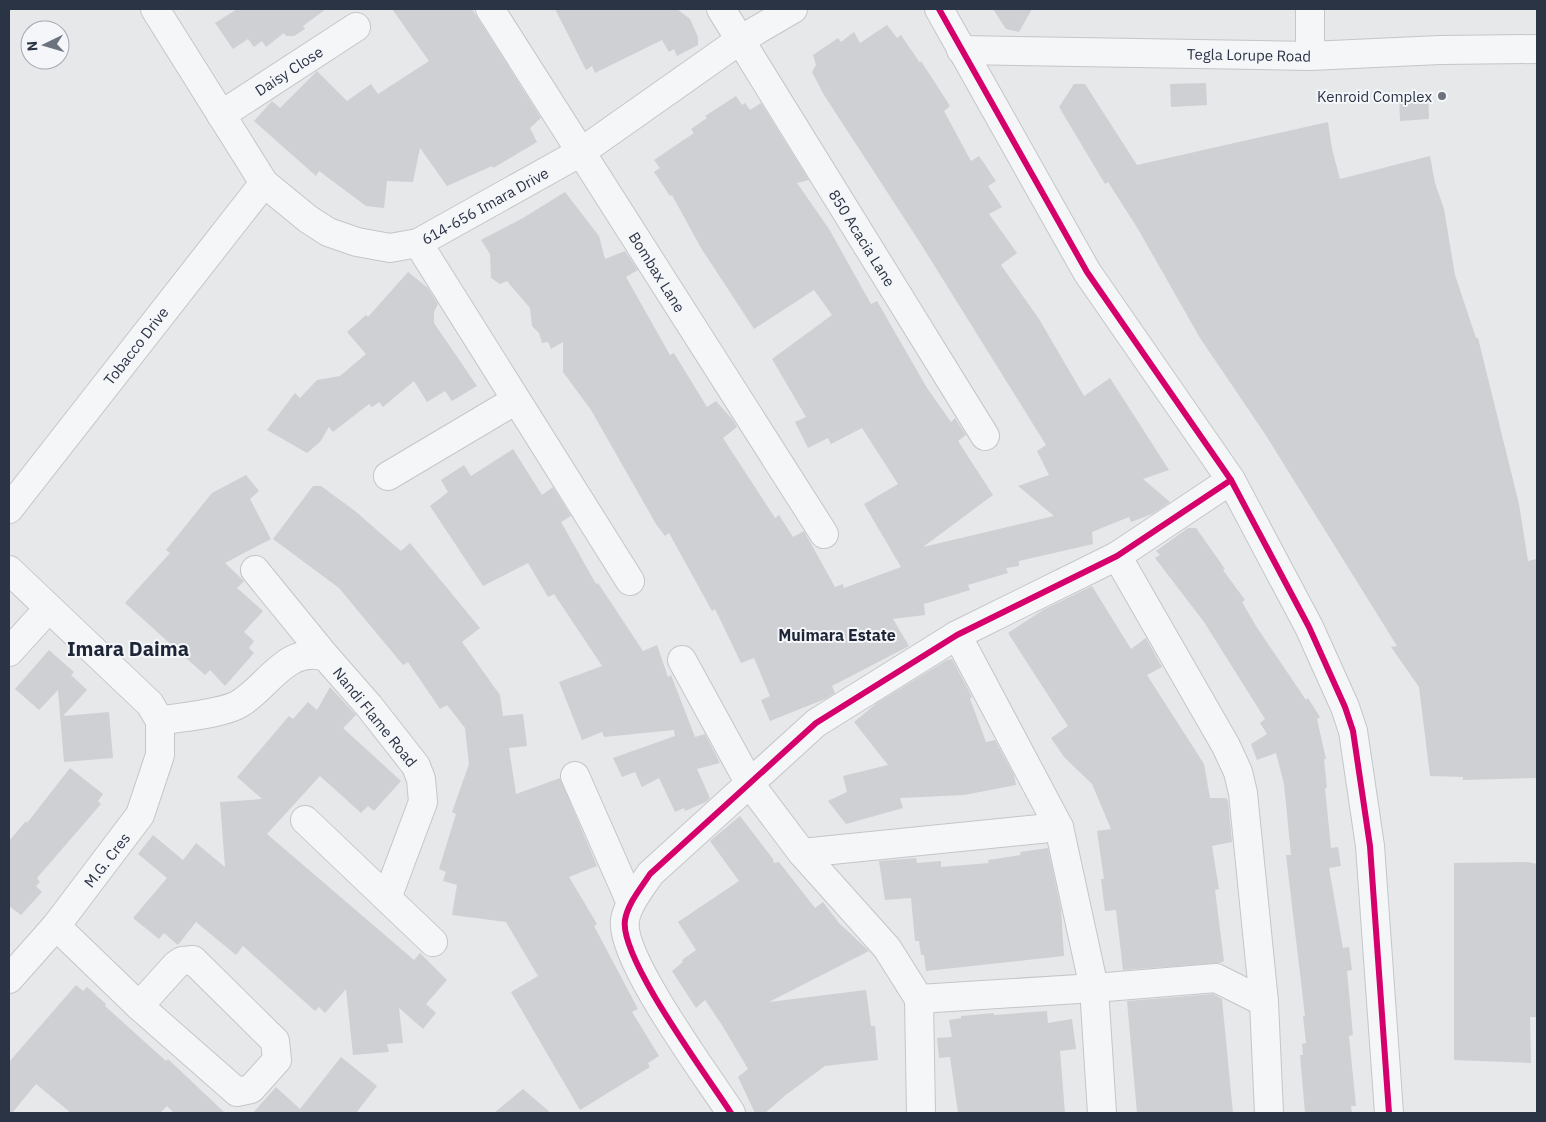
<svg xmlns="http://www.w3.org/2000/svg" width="1546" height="1122" viewBox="0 0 1546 1122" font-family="'IBM Plex Sans',sans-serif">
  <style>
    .building { fill: #ced0d3 }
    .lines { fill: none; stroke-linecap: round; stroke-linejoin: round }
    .minor-casing { stroke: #c4c6c8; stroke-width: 30 }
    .minor { stroke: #f5f6f7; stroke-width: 28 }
    .cycleway-casing { stroke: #f4f6f9; stroke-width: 9 }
    .cycleway { stroke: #d6006c; stroke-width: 6 }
    .poi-dot { fill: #6c737f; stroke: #f4f6f9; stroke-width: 2 }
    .labels { text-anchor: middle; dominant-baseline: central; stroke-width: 4; stroke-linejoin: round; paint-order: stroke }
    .street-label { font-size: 15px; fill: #2b3445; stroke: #f4f6f9 }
    .poi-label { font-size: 15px; fill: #2b3445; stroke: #f4f6f9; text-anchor: end }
    .neighbourhood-label { font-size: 16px; font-weight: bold; fill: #1d2536; stroke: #f4f6f9 }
    .district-label { font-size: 20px; font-weight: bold; fill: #1d2536; stroke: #f4f6f9 }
  </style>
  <rect width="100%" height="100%" fill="#e6e8ea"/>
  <g class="building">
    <path d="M 237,9 L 326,9 L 303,26 L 305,29 L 294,36 L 286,36 L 284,33 L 266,47 L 262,41 L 254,47 L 248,39 L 233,49 L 215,23 Z"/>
    <path d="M 392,9 L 472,9 L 541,118 L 530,128 L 537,142 L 493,168 L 492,166 L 447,186 L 420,148 L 413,182 L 387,181 L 384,208 L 366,206 L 319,171 L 316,176 L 254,121 L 272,101 L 280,108 L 317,71 L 347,101 L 371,84 L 378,94 L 429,61 Z"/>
    <path d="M 555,9 L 677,9 L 690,19 L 698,37 L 698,45 L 677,56 L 674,49 L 669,52 L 662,40 L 595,73 L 592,66 L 586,70 Z"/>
    <path d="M 993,9 L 1032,9 L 1019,32 L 1006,29 Z"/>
    <path d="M 887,25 L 897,38 L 901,35 L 920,63 L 921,61 L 950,106 L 944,111 L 971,161 L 979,156 L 996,181 L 988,186 L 1002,207 L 989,214 L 1017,253 L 1001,265 L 1039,319 L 1084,396 L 1110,378 L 1169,470 L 1143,479 L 1170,502 L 1152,514 L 1131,522 L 1129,517 L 1092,532 L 1093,544 L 1019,561 L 1019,566 L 1006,568 L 1008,573 L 968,585 L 970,590 L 924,604 L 925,615 L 893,619 L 909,646 L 832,686 L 835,693 L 825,699 L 770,721 L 761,700 L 770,696 L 754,658 L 741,663 L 715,609 L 712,611 L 669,533 L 665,536 L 656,524 L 591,410 L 563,372 L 563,342 L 551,349 L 548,342 L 542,343 L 539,333 L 532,326 L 530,308 L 507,281 L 500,284 L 491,278 L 490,254 L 481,240 L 523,218 L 565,192 L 599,236 L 605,259 L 625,251 L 638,270 L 626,277 L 670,355 L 674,353 L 707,407 L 716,401 L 733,420 L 737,427 L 723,438 L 775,518 L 779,515 L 793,537 L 804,531 L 835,587 L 843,584 L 844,588 L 901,567 L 864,504 L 898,484 L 862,428 L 831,444 L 828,438 L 808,448 L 795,422 L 806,417 L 772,359 L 832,315 L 814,290 L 754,329 L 701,248 L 672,195 L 670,196 L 654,172 L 660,168 L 654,160 L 694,133 L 691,129 L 707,118 L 705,116 L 736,96 L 742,105 L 745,103 L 750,110 L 761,103 L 809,180 L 797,183 L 829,229 L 871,304 L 877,301 L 927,388 L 951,422 L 955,418 L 966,435 L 958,441 L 993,495 L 923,547 L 1054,516 L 1018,486 L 1049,475 L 1037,451 L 1046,445 L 919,241 L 824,95 L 812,72 L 816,65 L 813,55 L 838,38 L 841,42 L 854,32 L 860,43 Z"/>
    <path d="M 1206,83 L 1207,105 L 1171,107 L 1170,84 Z"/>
    <path d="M 1074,84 L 1085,84 L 1137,165 L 1328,122 L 1332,149 L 1340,179 L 1430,156 L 1435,183 L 1444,209 L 1455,275 L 1476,338 L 1478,338 L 1519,504 L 1528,561 L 1537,559 L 1537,778 L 1463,780 L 1463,777 L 1430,776 L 1419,687 L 1391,647 L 1397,646 L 1265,434 L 1200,338 L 1138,229 L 1108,182 L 1105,184 L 1059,107 Z"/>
    <path d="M 1428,93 L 1429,119 L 1400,121 L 1399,95 Z"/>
    <path d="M 408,272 L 428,288 L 438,304 L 434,312 L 434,323 L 477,386 L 452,401 L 445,391 L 427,402 L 414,381 L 383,407 L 379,402 L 372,407 L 369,404 L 333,432 L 329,427 L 320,442 L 307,453 L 267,430 L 295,393 L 300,398 L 317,380 L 340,376 L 366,354 L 347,332 L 366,315 L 368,317 Z"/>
    <path d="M 513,449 L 542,495 L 553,487 L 571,516 L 561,522 L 596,584 L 598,583 L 643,651 L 657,645 L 668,677 L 671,675 L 695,737 L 705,734 L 720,763 L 697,769 L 710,798 L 706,802 L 685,811 L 684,808 L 675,812 L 659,778 L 642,787 L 635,772 L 622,777 L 613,758 L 675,736 L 674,730 L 604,737 L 602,732 L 582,740 L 559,682 L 602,666 L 554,594 L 548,597 L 528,563 L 483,586 L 430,506 L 448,492 L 441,480 L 464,465 L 471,476 Z"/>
    <path d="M 246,475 L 259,491 L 250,499 L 271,539 L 225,563 L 244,581 L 237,588 L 263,611 L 244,632 L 254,641 L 249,648 L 254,653 L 225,686 L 210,670 L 205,675 L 125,603 L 170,553 L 166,550 L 212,493 Z"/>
    <path d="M 313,486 L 321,486 L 355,511 L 401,551 L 410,543 L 480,628 L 462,642 L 500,695 L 503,716 L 523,714 L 527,746 L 509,748 L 516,794 L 560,778 L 597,866 L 569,877 L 597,924 L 594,926 L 638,1009 L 632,1012 L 659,1056 L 648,1063 L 650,1067 L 580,1110 L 511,992 L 538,976 L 506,922 L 452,915 L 457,885 L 443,881 L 446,872 L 439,869 L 456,814 L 452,812 L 469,764 L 465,728 L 447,705 L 440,709 L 408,662 L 403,665 L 339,588 L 273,539 Z"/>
    <path d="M 1188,528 L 1196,528 L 1225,569 L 1223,570 L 1245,600 L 1242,602 L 1256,626 L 1306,700 L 1308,698 L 1320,717 L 1317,719 L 1326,759 L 1324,759 L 1327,788 L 1325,788 L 1331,848 L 1338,847 L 1341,866 L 1329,868 L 1343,948 L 1349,947 L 1352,970 L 1347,971 L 1353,1035 L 1349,1036 L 1356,1106 L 1351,1106 L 1352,1113 L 1305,1113 L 1300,1055 L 1303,1055 L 1302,1044 L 1306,1043 L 1303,1016 L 1305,1016 L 1286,855 L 1291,855 L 1284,784 L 1276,753 L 1257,760 L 1251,744 L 1267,734 L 1260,723 L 1265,719 L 1204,622 L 1155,558 L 1160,555 L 1156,551 Z"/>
    <path d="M 1092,586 L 1131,649 L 1146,638 L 1162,667 L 1147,675 L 1204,764 L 1210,798 L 1226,798 L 1228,801 L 1232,842 L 1212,846 L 1219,889 L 1215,890 L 1224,961 L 1220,963 L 1123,970 L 1116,910 L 1105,911 L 1101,879 L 1104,879 L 1097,831 L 1111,829 L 1092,784 L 1064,757 L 1051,738 L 1068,726 L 1008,633 L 1043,610 Z"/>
    <path d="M 49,650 L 74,672 L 71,675 L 87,690 L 63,716 L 109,712 L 113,758 L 64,762 L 58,690 L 39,710 L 15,689 Z"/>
    <path d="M 952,659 L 972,697 L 970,699 L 986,742 L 995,740 L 1014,775 L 1016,785 L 964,795 L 900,798 L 903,808 L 846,824 L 828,801 L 847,792 L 843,776 L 888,765 L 854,722 L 877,703 L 947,660 Z"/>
    <path d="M 330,687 L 356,715 L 343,728 L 401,781 L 374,811 L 368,806 L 361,813 L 320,776 L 267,834 L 414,960 L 420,953 L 447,980 L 426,1004 L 436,1013 L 423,1029 L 399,1008 L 403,1043 L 387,1044 L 389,1052 L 353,1055 L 346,989 L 325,1013 L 319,1007 L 315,1011 L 243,946 L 236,955 L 196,922 L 178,945 L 164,933 L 159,939 L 133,918 L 167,878 L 138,854 L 153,835 L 183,860 L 196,843 L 225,867 L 220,802 L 262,799 L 237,777 L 289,716 L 293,719 L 308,702 L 317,710 Z"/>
    <path d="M 70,768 L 103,794 L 98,801 L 101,804 L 37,878 L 40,882 L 36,886 L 42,892 L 21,915 L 9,906 L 9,841 L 26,821 L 27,823 Z"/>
    <path d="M 740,816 L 773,859 L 774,863 L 779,862 L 815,908 L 823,902 L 839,923 L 869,951 L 769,1002 L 866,990 L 871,1026 L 875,1026 L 878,1060 L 825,1066 L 787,1094 L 765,1113 L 755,1113 L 738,1077 L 748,1069 L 722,1025 L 705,1000 L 696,1008 L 672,971 L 683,962 L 682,960 L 696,950 L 678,922 L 739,881 L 710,841 Z"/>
    <path d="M 1048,848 L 1061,909 L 1064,956 L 926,971 L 924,955 L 921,955 L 919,941 L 915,941 L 911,898 L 885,900 L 879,861 L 916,858 L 917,863 L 941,861 L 941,867 L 989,863 L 988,860 L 1021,855 L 1020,852 Z"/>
    <path d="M 1528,862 L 1537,864 L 1537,1017 L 1530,1017 L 1531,1063 L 1454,1060 L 1454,863 Z"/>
    <path d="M 76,985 L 83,991 L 87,987 L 106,1004 L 105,1006 L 166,1061 L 168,1059 L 225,1113 L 174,1113 L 167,1106 L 160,1113 L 71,1113 L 36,1084 L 12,1113 L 9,1113 L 9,1062 Z"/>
    <path d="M 1213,994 L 1222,999 L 1233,1113 L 1137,1113 L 1127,1001 Z"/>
    <path d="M 1047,1011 L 1048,1023 L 1072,1019 L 1076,1049 L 1060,1051 L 1065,1113 L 958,1113 L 950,1057 L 939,1058 L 937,1038 L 952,1037 L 949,1020 L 961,1018 L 961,1016 L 994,1013 L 994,1015 Z"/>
    <path d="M 341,1057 L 377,1086 L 356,1113 L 253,1113 L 276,1087 L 300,1109 Z"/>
    <path d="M 523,1089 L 551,1113 L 494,1113 Z"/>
  </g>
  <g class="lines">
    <defs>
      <g id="minor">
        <path d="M 155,9 L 264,183 L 308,219 L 328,232 L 357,242 L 390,248 L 418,243 L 581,152 L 740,40 L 793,9"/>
        <path d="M 490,9 L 824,534"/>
        <path d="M 721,9 L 985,436"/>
        <path d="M 939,9 L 1087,272 L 1231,480 L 1309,627 L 1345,707 L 1353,731 L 1370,846 L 1389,1113"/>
        <path d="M 961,50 L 1310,56 L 1440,50 L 1537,49"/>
        <path d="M 1310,56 L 1310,9"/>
        <path d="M 221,115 L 356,27"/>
        <path d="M 418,243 L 630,581"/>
        <path d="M 388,476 L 516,400"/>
        <path d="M 9,509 L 264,183"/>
        <path d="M 1117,556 L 1226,746 L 1238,772 L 1243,793 L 1264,1002 L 1269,1113"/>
        <path d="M 9,570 L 150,704 L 160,721"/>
        <path d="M 255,570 L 326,657"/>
        <path d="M 957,635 L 1059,827 L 1094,988 L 1102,1113"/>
        <path d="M 9,652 L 48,609"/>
        <path d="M 682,660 L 750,784 L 802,853 L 1059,827"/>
        <path d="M 160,721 C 180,717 222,714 239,704 C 267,688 287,644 326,657 L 369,706 L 416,766 L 421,779 L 423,802 L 387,898"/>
        <path d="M 575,776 L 631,903"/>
        <path d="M 305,820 L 433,942"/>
        <path d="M 802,853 L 887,948 L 919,999 L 921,1113"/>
        <path d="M 56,926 L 139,1006 L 237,1092 L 251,1089 L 277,1060 L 275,1041 L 193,960 L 182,961 L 176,965 L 139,1006"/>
        <path d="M 9,979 L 56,926 L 140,815 L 160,755 L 160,721"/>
        <path d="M 919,999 L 1094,988 L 1216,978 L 1264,1002"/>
        <path d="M 731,1113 C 708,1077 619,958 625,920 C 628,903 641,888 650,874 L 816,723 L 957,635 L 1117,556 L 1231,480"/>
      </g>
    </defs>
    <use href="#minor" class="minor-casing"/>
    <use href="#minor" class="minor"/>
    <defs>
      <g id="cycleway">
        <path d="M 939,9 L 1087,272 L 1231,480 L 1309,627 L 1345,707 L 1353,731 L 1370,846 L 1389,1113"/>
        <path d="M 731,1113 C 708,1077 619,958 625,920 C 628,903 641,888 650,874 L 816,723 L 957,635 L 1117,556 L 1231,480"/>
      </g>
    </defs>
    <use href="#cycleway" class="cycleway-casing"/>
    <use href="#cycleway" class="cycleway"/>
  </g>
  <circle class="poi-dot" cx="1442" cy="96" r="5"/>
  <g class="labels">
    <g class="street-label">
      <text transform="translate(1249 55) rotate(1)">Tegla Lorupe Road</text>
      <text transform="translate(289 71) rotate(-33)">Daisy Close</text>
      <text transform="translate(485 206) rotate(-29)">614-656 Imara Drive</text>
      <text transform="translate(862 238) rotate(58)">850 Acacia Lane</text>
      <text transform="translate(657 272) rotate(58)">Bombax Lane</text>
      <text transform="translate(136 346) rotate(-52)">Tobacco Drive</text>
      <text transform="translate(375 717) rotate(51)">Nandi Flame Road</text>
      <text transform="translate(107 860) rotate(-52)">M.G. Cres</text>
    </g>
    <g class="poi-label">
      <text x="1432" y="96">Kenroid Complex</text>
    </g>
    <g class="neighbourhood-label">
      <text x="837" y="635">Muimara Estate</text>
    </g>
    <g class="district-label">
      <text x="128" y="648">Imara Daima</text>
    </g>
  </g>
  <rect width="1546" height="1122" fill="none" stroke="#2b3445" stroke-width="20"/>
  <g transform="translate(45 45) rotate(265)"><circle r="24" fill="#f4f6f9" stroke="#a4a8b1"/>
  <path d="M0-4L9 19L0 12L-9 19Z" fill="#6c737f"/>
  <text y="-8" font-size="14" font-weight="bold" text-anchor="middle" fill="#2b3445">N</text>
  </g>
</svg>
